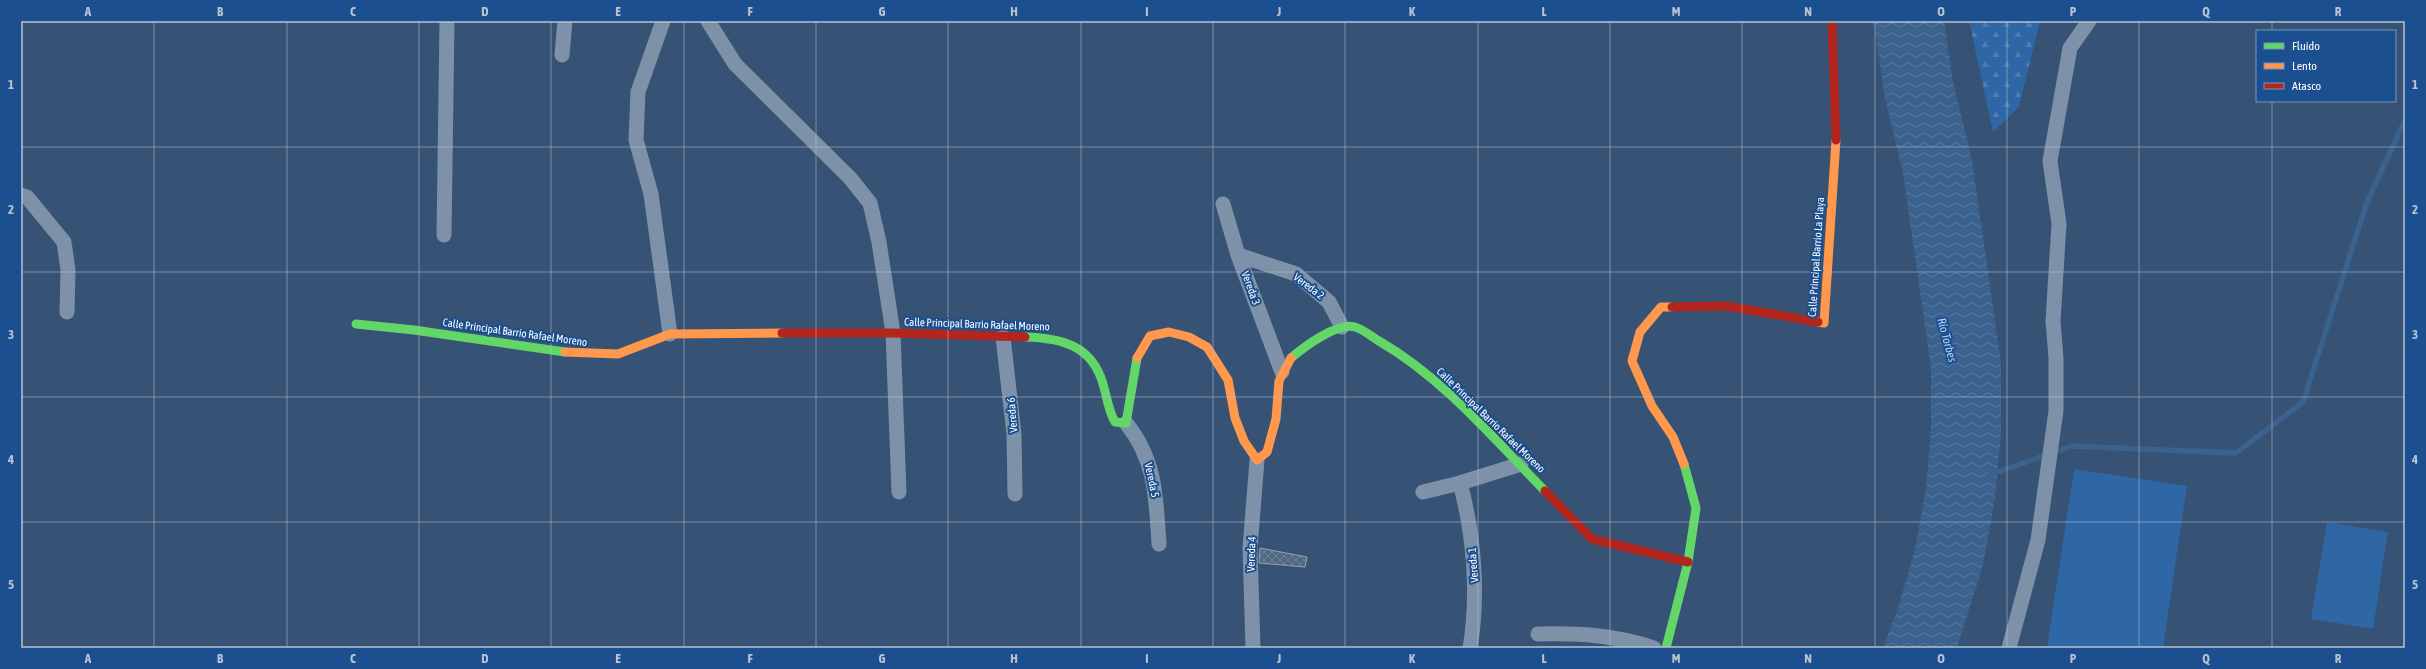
<svg xmlns="http://www.w3.org/2000/svg" width="2426" height="669" viewBox="0 0 2426 669" font-family="'Asap Condensed',sans-serif">
  <style>
    .forest { fill: url(#forest-firs) }
    .green { fill: #2f66a5 }
    .water { fill: url(#water-waves) }
    .lines { fill: none; stroke-linecap: round; stroke-linejoin: round }
    .stream { stroke: #3b618d; stroke-width: 5.5 }
    .building { fill: url(#building-cross-hatch); stroke: #92a2b6 }
    .street { stroke: #7d92a8; stroke-width: 15 }
    .fast { stroke: #63d668; stroke-width: 9 }
    .slow { stroke: #ff974d; stroke-width: 9 }
    .jam { stroke: #b3261e; stroke-width: 9 }
    .grid { fill: none; stroke: #b9c2ce; stroke-width: 1; stroke-opacity: 0.55 }
    .labels { text-anchor: middle; dominant-baseline: central; stroke-width: 4; stroke-linejoin: round; paint-order: stroke }
    .street-label { font-size: 11px; fill: #fff; stroke: #1b4f8f }
    .water-label { font-size: 12px; font-style: italic; fill: #b5d3f5; stroke: #1b4f8f }
    .neatline { fill: none; stroke: #b9c2ce; stroke-width: 1.5 }
    .grid-label { font-size: 13px; text-anchor: middle; font-weight: bold; fill: #b9c2ce }
  </style>
  <defs>
    <pattern id="forest-firs" width="22" height="20" patternUnits="userSpaceOnUse"><rect width="22" height="20" fill="#2f66a5"/><path d="M5 1l3.5 6h-7zM16 11l3.5 6h-7z" fill="#4e7db2"/></pattern>
    <pattern id="water-waves" width="16" height="10" patternUnits="userSpaceOnUse"><rect width="16" height="10" fill="#3b618d"/><path d="M0 5q4-4 8 0t8 0" fill="none" stroke="#58799e"/></pattern>
    <pattern id="building-cross-hatch" width="8" height="8" patternUnits="userSpaceOnUse"><rect width="8" height="8" fill="#526984"/><path d="M0 0l8 8M0 8l8-8" fill="none" stroke="#6c8096"/></pattern>
  </defs>
  <rect width="100%" height="100%" fill="#365274"/>
  <path class="forest" d="M 1969,21 L 2040,21 L 2019,107 L 1993,132 Z"/>
  <g class="green">
    <path d="M 2074,469 L 2187,486 L 2163,648 L 2047,648 Z"/>
    <path d="M 2327,522 L 2388,532 L 2373,629 L 2311,619 Z"/>
  </g>
  <path class="water" d="M 1874,21 L 1944,21 L 1953,81 L 1972,160 L 2001,363 L 2001,432 L 1995,499 L 1983,565 L 1957,648 L 1883,648 L 1898,608 L 1915,549 L 1926,489 L 1931,428 L 1931,368 L 1903,173 L 1884,94 Z"/>
  <g class="lines">
    <path class="stream" d="M 1992,474 L 2072,446 L 2236,453 L 2303,402 L 2367,202 L 2405,120"/>
  </g>
  <path class="building" d="M 1260,548 L 1307,557 L 1305,567 L 1259,563 Z"/>
  <g class="lines">
    <g class="street">
      <path d="M 663,21 L 638,92 L 636,140 L 651,194 L 670,334"/>
      <path d="M 708,21 L 735,64 L 850,178 L 870,203 L 879,242 L 893,333 L 899,492"/>
      <path d="M 562,55 L 565,21"/>
      <path d="M 21,195 L 27,197 L 64,242 L 68,270 L 67,312"/>
      <path d="M 1223,204 L 1238,255 L 1282,372"/>
      <path d="M 444,235 L 447,21"/>
      <path d="M 1238,255 L 1296,274 L 1329,302 L 1342,327"/>
      <path d="M 1003,337 L 1014,434 L 1015,494"/>
      <path d="M 1126,423 C 1156,460 1156,498 1159,544"/>
      <path d="M 1460,483 C 1474,535 1479,595 1470,648"/>
      <path d="M 1423,492 L 1460,483 L 1521,464"/>
      <path d="M 1538,634 C 1579,633 1615,635 1654,648"/>
      <path d="M 1253,648 L 1250,548 L 1257,460"/>
      <path d="M 2009,648 L 2038,540 L 2056,411 L 2056,358 L 2053,321 L 2059,224 L 2050,161 L 2070,48 L 2089,21"/>
    </g>
    <g class="fast">
      <path d="M 356,324 L 414,330 L 565,352"/>
      <path d="M 1025,337 C 1061,338 1092,345 1103,384 C 1107,397 1108,410 1115,422 L 1126,423 L 1137,358"/>
      <path d="M 1291,358 C 1304,347 1337,322 1355,327 C 1363,329 1372,337 1379,341 C 1443,378 1493,438 1545,491"/>
      <path d="M 1666,648 L 1688,562 L 1696,508 L 1684,464"/>
    </g>
    <g class="slow">
      <path d="M 1672,307 L 1661,307 L 1640,332 L 1632,361 L 1652,406 L 1673,437 L 1684,464"/>
      <path d="M 1818,322 L 1824,323 L 1836,140"/>
      <path d="M 565,352 L 618,354 L 670,334 L 782,333"/>
      <path d="M 1137,358 L 1150,336 L 1169,332 L 1189,337 L 1207,347 L 1228,380 L 1235,418 L 1244,441 L 1257,460 L 1267,452 L 1276,419 L 1279,381 L 1291,358"/>
    </g>
    <g class="jam">
      <path d="M 1832,21 L 1836,140"/>
      <path d="M 1672,307 L 1726,306 L 1818,322"/>
      <path d="M 782,333 L 893,333 L 1025,337"/>
      <path d="M 1545,491 L 1592,539 L 1688,562"/>
    </g>
  </g>
  <path class="grid" d="M 154,21 L 154,648M 287,21 L 287,648M 419,21 L 419,648M 551,21 L 551,648M 684,21 L 684,648M 816,21 L 816,648M 948,21 L 948,648M 1081,21 L 1081,648M 1213,21 L 1213,648M 1345,21 L 1345,648M 1478,21 L 1478,648M 1610,21 L 1610,648M 1742,21 L 1742,648M 1875,21 L 1875,648M 2007,21 L 2007,648M 2139,21 L 2139,648M 2272,21 L 2272,31M 2272,101 L 2272,648M 21,147 L 2405,147M 21,272 L 2405,272M 21,397 L 2405,397M 21,522 L 2405,522"/>
  <g class="labels">
    <g class="street-label">
      <text transform="translate(1816 257) rotate(-86)">Calle Principal Barrio La Playa</text>
      <text transform="translate(1309 286) rotate(37)">Vereda 2</text>
      <text transform="translate(1251 288) rotate(70)">Vereda 3</text>
      <text transform="translate(977 324) rotate(2)">Calle Principal Barrio Rafael Moreno</text>
      <text transform="translate(515 332) rotate(8)">Calle Principal Barrio Rafael Moreno</text>
      <text transform="translate(1012 415) rotate(-95)">Vereda 6</text>
      <text transform="translate(1491 420) rotate(44)">Calle Principal Barrio Rafael Moreno</text>
      <text transform="translate(1152 480) rotate(78)">Vereda 5</text>
      <text transform="translate(1251 554) rotate(-88)">Vereda 4</text>
      <text transform="translate(1473 565) rotate(-95)">Vereda 1</text>
    </g>
    <g class="water-label">
      <text transform="translate(1947 340) rotate(75)">Río Torbes</text>
    </g>
  </g>
  <rect width="2426" height="669" fill="none" stroke="#1b4f8f" stroke-width="44"/>
  <rect x="2256" y="30" width="140" height="72" fill="#1b4f8f" stroke="#7695bc"/>
  <rect x="2264" y="43" width="20" height="6" fill="#63d668" stroke="#7695bc"/>
  <text x="2292" y="50" font-size="12" fill="#ffffff">Fluido</text>
  <rect x="2264" y="63" width="20" height="6" fill="#ff974d" stroke="#7695bc"/>
  <text x="2292" y="70" font-size="12" fill="#ffffff">Lento</text>
  <rect x="2264" y="83" width="20" height="6" fill="#b3261e" stroke="#7695bc"/>
  <text x="2292" y="90" font-size="12" fill="#ffffff">Atasco</text>
  <rect x="22" y="22" width="2382" height="625" class="neatline"/>
  <g class="grid-label">
    <text x="88" y="16">A</text>
    <text x="220" y="16">B</text>
    <text x="353" y="16">C</text>
    <text x="485" y="16">D</text>
    <text x="618" y="16">E</text>
    <text x="750" y="16">F</text>
    <text x="882" y="16">G</text>
    <text x="1014" y="16">H</text>
    <text x="1147" y="16">I</text>
    <text x="1279" y="16">J</text>
    <text x="1412" y="16">K</text>
    <text x="1544" y="16">L</text>
    <text x="1676" y="16">M</text>
    <text x="1808" y="16">N</text>
    <text x="1941" y="16">O</text>
    <text x="2073" y="16">P</text>
    <text x="2206" y="16">Q</text>
    <text x="2338" y="16">R</text>
    <text x="11" y="89">1</text>
    <text x="2415" y="89">1</text>
    <text x="11" y="214">2</text>
    <text x="2415" y="214">2</text>
    <text x="11" y="339">3</text>
    <text x="2415" y="339">3</text>
    <text x="11" y="464">4</text>
    <text x="2415" y="464">4</text>
    <text x="11" y="589">5</text>
    <text x="2415" y="589">5</text>
    <text x="88" y="663">A</text>
    <text x="220" y="663">B</text>
    <text x="353" y="663">C</text>
    <text x="485" y="663">D</text>
    <text x="618" y="663">E</text>
    <text x="750" y="663">F</text>
    <text x="882" y="663">G</text>
    <text x="1014" y="663">H</text>
    <text x="1147" y="663">I</text>
    <text x="1279" y="663">J</text>
    <text x="1412" y="663">K</text>
    <text x="1544" y="663">L</text>
    <text x="1676" y="663">M</text>
    <text x="1808" y="663">N</text>
    <text x="1941" y="663">O</text>
    <text x="2073" y="663">P</text>
    <text x="2206" y="663">Q</text>
    <text x="2338" y="663">R</text>
  </g>
</svg>
